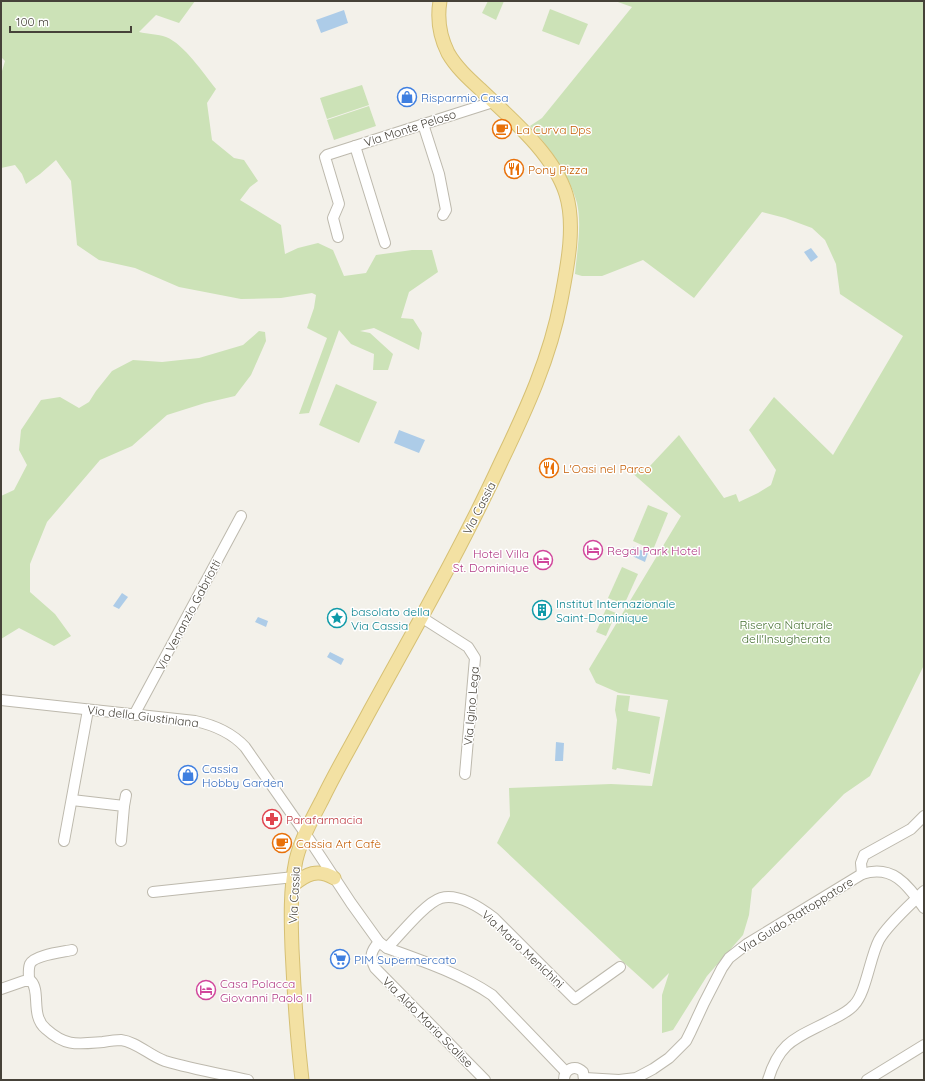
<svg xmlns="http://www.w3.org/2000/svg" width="925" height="1081" viewBox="0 0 925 1081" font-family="Quicksand,sans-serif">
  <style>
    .green { fill: #cce2b7 }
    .water { fill: #adcce8 }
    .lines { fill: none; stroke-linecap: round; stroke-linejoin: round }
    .minor-casing { stroke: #bdb9ad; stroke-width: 12 }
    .major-casing { stroke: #d6c074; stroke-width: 15 }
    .minor { stroke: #fff; stroke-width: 10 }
    .major { stroke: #f3e1a3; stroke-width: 13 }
    .labels { text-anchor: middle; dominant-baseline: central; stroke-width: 3; stroke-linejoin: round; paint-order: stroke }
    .shop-label { font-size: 12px; fill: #366cbe; stroke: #fff; text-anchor: start }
    .street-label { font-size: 12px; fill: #464239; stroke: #fff }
    .food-label { font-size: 12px; fill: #c56008; stroke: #fff; text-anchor: start }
    .hotel-label { font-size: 12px; fill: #b23c85; stroke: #fff; text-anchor: start }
    .culture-label { font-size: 12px; fill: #0d838f; stroke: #fff; text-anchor: start }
    .park-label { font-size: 12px; fill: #467132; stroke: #fff }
    .health-label { font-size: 12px; fill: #be3a42; stroke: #fff; text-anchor: start }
  </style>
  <rect width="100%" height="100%" fill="#f3f1ea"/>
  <g class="green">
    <path d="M 1,1 L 195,1 L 179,23 L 156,15 L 139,32 C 148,34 158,34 166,37 C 184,44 204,74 216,89 L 207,103 L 212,140 L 234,158 L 244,160 L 258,181 L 250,187 L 240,200 L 281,225 L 285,254 L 298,248 L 318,243 L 333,250 L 344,276 L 366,273 L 376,255 L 412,250 L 432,250 L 438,272 L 409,292 L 401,318 L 413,319 L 422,333 L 419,350 L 374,328 L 360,331 L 370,333 L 393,354 L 388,370 L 373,370 L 374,354 L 351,344 L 339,330 L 309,413 L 299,414 L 327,338 L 307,328 L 314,308 L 316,295 L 312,293 L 281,298 L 241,299 L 179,287 L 135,268 L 99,260 L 77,245 L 71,181 L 56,160 L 40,174 L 26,184 L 22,174 L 15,165 L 1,168 L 1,72 L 2,71 L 5,61 L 1,57 Z"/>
    <path d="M 488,1 L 504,1 L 496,20 L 482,13 Z"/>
    <path d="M 615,1 L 924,1 L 924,665 L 870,776 L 844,794 L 752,889 L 749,915 L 743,935 L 707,976 L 673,1030 L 662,1033 L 662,995 L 669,973 L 653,989 L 621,960 L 497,843 L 510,816 L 509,788 L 611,784 L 652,786 L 668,700 L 619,693 L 596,683 L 589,669 L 681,516 L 630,471 L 649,467 L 679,435 L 724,498 L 736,494 L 739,502 L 758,493 L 771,485 L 776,470 L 749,430 L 774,397 L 833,455 L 903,336 L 840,294 L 836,264 L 825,240 L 812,228 L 785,218 L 762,212 L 694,298 L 643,260 L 602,276 L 582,276 L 575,274 C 577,251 582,225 577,203 C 569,174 550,148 530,126 L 542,118 L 632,7 Z"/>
    <path d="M 550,9 L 588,24 L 579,45 L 542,31 Z"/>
    <path d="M 362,85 L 369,105 L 327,119 L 320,98 Z"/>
    <path d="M 369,106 L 376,126 L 334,140 L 327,120 Z"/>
    <path d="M 259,331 L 265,332 L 266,341 L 251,375 L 235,396 L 205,403 L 167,415 L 132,446 L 100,460 L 47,522 L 30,564 L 30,592 L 55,614 L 71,636 L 54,646 L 19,628 L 1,639 L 1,496 L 14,490 L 27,465 L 19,450 L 21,430 L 41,400 L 60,397 L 79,408 L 89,402 L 96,391 L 112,371 L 133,360 L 162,362 L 199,358 L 243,345 Z"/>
    <path d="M 336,384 L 377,402 L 359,443 L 319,425 Z"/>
    <path d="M 648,505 L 668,513 L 653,550 L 633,541 Z"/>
    <path d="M 622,567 L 638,574 L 624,605 L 608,598 Z"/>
    <path d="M 606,609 L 616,613 L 606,636 L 596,632 Z"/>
    <path d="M 617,695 L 630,696 L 628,711 L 660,717 L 650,774 L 617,768 L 616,770 L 612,769 L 617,720 L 615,710 Z"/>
  </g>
  <g class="water">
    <path d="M 344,10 L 348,23 L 321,33 L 316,20 Z"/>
    <path d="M 811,248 L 818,257 L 811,262 L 804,252 Z"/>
    <path d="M 399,430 L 425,440 L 419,453 L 394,443 Z"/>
    <path d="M 633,547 L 648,553 L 645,562 L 630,555 Z"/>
    <path d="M 122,593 L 128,597 L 119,609 L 113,606 Z"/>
    <path d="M 258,617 L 268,621 L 266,627 L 255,622 Z"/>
    <path d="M 330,652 L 344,659 L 341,665 L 327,657 Z"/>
    <path d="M 556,742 L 564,743 L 563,761 L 555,761 Z"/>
  </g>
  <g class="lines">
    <defs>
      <g id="minor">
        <path d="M 423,124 L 439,174 L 446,210 L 443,215"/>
        <path d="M 355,146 L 385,243"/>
        <path d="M 338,237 L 333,218 L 339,204 L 325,157 L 327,155 L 493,102"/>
        <path d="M 421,617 L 468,647 L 475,658 L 465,774"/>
        <path d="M 1,700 L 195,721 C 214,725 232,733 245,747 L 305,833 L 351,903 L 379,942 L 387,948 C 423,961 461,974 492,995 L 566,1072"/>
        <path d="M 134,715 L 241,516"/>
        <path d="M 72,800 L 124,806 L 121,841"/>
        <path d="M 124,806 L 126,795"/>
        <path d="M 64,841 L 88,710"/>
        <path d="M 862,874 L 861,863 L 864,855 L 911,829 L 924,816"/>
        <path d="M 153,892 L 294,877"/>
        <path d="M 379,942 C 371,951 369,956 375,968 L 485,1080"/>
        <path d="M 387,948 C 400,935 425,903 441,898 C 459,893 481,908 494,918 L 575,999 L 620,967"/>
        <path d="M 29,980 C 29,975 28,969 30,964 C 34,955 63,952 72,950"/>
        <path d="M 1,989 L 24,981 L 31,981 C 41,991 30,1016 46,1029 C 66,1047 78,1044 103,1042 C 109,1041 115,1040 121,1040 C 137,1042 150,1056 165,1061 C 192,1069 221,1074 248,1080"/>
        <path d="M 585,1078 L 619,1080 L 636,1078 L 653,1069 L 669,1058 L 686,1041 L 691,1031 L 704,1003 L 722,968 L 729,958 L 747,944 L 862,874 C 894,864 908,886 924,908"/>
        <path d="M 564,1080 C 564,1069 575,1064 583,1072 L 584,1080"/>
        <path d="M 768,1080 C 780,1040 797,1038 831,1020 C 839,1016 848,1012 854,1005 C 866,993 870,957 879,940 C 887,925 911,904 924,891"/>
        <path d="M 867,1080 L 924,1045"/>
      </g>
      <g id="major">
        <path d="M 293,885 C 306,874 318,868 334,878"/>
        <path d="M 302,1080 C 297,1036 294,993 292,949 C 291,920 290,889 296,860 C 301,839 312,819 322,800 C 336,771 352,744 367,716 C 413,632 461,549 501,462 C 526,410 550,358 561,300 C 567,268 576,226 566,194 C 553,153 510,118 480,89 C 468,78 456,67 448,53 C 440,37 437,19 440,1"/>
      </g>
    </defs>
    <use href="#minor" class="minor-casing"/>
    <use href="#major" class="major-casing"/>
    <use href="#minor" class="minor"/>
    <use href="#major" class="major"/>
  </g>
  <defs>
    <symbol id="shop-ring" viewBox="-11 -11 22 22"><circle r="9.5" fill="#fff" stroke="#3f7fe0" stroke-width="1.5"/><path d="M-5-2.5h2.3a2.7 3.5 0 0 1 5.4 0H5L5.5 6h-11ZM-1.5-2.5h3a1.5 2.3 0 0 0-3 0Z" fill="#3f7fe0"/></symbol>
    <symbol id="cafe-ring" viewBox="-11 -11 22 22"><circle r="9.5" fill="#fff" stroke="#e8710a" stroke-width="1.5"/><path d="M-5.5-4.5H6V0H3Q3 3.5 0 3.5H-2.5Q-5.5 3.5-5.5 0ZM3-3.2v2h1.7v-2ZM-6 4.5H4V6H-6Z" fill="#e8710a"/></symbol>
    <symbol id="restaurant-ring" viewBox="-11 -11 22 22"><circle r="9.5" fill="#fff" stroke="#e8710a" stroke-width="1.5"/><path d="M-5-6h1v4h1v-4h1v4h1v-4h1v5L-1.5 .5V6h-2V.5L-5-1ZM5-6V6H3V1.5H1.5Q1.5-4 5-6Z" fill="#e8710a"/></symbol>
    <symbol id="hotel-ring" viewBox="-11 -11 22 22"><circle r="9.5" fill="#fff" stroke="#d1479c" stroke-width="1.5"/><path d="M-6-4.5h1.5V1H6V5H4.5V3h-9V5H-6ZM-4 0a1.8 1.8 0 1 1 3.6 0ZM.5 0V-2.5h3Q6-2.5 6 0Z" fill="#d1479c"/></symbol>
    <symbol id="building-ring" viewBox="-11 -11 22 22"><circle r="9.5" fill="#fff" stroke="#0f9aa8" stroke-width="1.5"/><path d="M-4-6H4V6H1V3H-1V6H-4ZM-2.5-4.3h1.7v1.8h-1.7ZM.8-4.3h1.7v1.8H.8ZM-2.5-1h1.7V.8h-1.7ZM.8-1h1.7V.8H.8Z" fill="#0f9aa8"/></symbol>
    <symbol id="sight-ring" viewBox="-11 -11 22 22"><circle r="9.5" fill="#fff" stroke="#0f9aa8" stroke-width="1.5"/><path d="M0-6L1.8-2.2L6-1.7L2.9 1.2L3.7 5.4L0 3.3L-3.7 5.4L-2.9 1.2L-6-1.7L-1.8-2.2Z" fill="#0f9aa8"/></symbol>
    <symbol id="pharmacy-ring" viewBox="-11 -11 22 22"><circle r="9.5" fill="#fff" stroke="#e0444e" stroke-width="1.5"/><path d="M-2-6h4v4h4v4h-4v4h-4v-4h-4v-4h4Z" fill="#e0444e"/></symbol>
    <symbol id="supermarket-ring" viewBox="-11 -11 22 22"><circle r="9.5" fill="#fff" stroke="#3f7fe0" stroke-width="1.5"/><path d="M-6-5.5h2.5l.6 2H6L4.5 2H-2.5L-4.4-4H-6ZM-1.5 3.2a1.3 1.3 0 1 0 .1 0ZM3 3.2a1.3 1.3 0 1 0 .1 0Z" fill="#3f7fe0"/></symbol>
  </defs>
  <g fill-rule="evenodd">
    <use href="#shop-ring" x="396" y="86" width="22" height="22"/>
    <use href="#cafe-ring" x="491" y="118" width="22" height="22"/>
    <use href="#restaurant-ring" x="503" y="158" width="22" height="22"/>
    <use href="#restaurant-ring" x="538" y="457" width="22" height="22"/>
    <use href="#hotel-ring" x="582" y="539" width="22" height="22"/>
    <use href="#hotel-ring" x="532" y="549" width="22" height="22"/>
    <use href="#building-ring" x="531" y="599" width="22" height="22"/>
    <use href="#sight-ring" x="326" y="607" width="22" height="22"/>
    <use href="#shop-ring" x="177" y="764" width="22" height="22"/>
    <use href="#pharmacy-ring" x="261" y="808" width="22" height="22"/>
    <use href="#cafe-ring" x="271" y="832" width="22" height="22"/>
    <use href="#supermarket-ring" x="329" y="948" width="22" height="22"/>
    <use href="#hotel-ring" x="195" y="979" width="22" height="22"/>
  </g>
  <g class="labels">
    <g class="shop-label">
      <text x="421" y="97">Risparmio Casa</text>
      <text x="202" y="768">Cassia<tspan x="202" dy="14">Hobby Garden</tspan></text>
      <text x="354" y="959">PIM Supermercato</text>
    </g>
    <g class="street-label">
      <text transform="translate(410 128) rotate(-18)">Via Monte Peloso</text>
      <text transform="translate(479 508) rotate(-63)">Via Cassia</text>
      <text transform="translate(188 615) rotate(-62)">Via Venanzio Gabriotti</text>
      <text transform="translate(471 706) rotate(-85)">Via Igino Lega</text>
      <text transform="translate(143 716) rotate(7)">Via della Giustiniana</text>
      <text transform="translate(294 895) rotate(-87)">Via Cassia</text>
      <text transform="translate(796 915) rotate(-32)">Via Guido Rattoppatore</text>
      <text transform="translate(523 949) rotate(43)">Via Mario Menichini</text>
      <text transform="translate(428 1022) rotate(45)">Via Aldo Maria Scalise</text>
    </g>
    <g class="food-label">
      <text x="516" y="129">La Curva Dps</text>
      <text x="528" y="169">Pony Pizza</text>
      <text x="563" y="468">L'Oasi nel Parco</text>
      <text x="296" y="843">Cassia Art Cafè</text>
    </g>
    <g class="hotel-label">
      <text x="607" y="550">Regal Park Hotel</text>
      <text x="529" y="553" text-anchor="end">Hotel Villa<tspan x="529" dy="14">St. Dominique</tspan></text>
      <text x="220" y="983">Casa Polacca<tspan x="220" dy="14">Giovanni Paolo II</tspan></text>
    </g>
    <g class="culture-label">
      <text x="556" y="603">Institut Internazionale<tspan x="556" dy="14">Saint-Dominique</tspan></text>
      <text x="351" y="611">basolato della<tspan x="351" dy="14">Via Cassia</tspan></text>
    </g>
    <g class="park-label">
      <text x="786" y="624">Riserva Naturale<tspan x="786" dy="14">dell'Insugherata</tspan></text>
    </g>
    <g class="health-label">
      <text x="286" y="819">Parafarmacia</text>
    </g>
  </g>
  <rect width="925" height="1081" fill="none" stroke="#464239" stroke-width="4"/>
  <path d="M10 26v6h121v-6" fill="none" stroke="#464239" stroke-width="2"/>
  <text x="16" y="26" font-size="12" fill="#464239" stroke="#ffffff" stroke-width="3" paint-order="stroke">100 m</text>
</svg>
